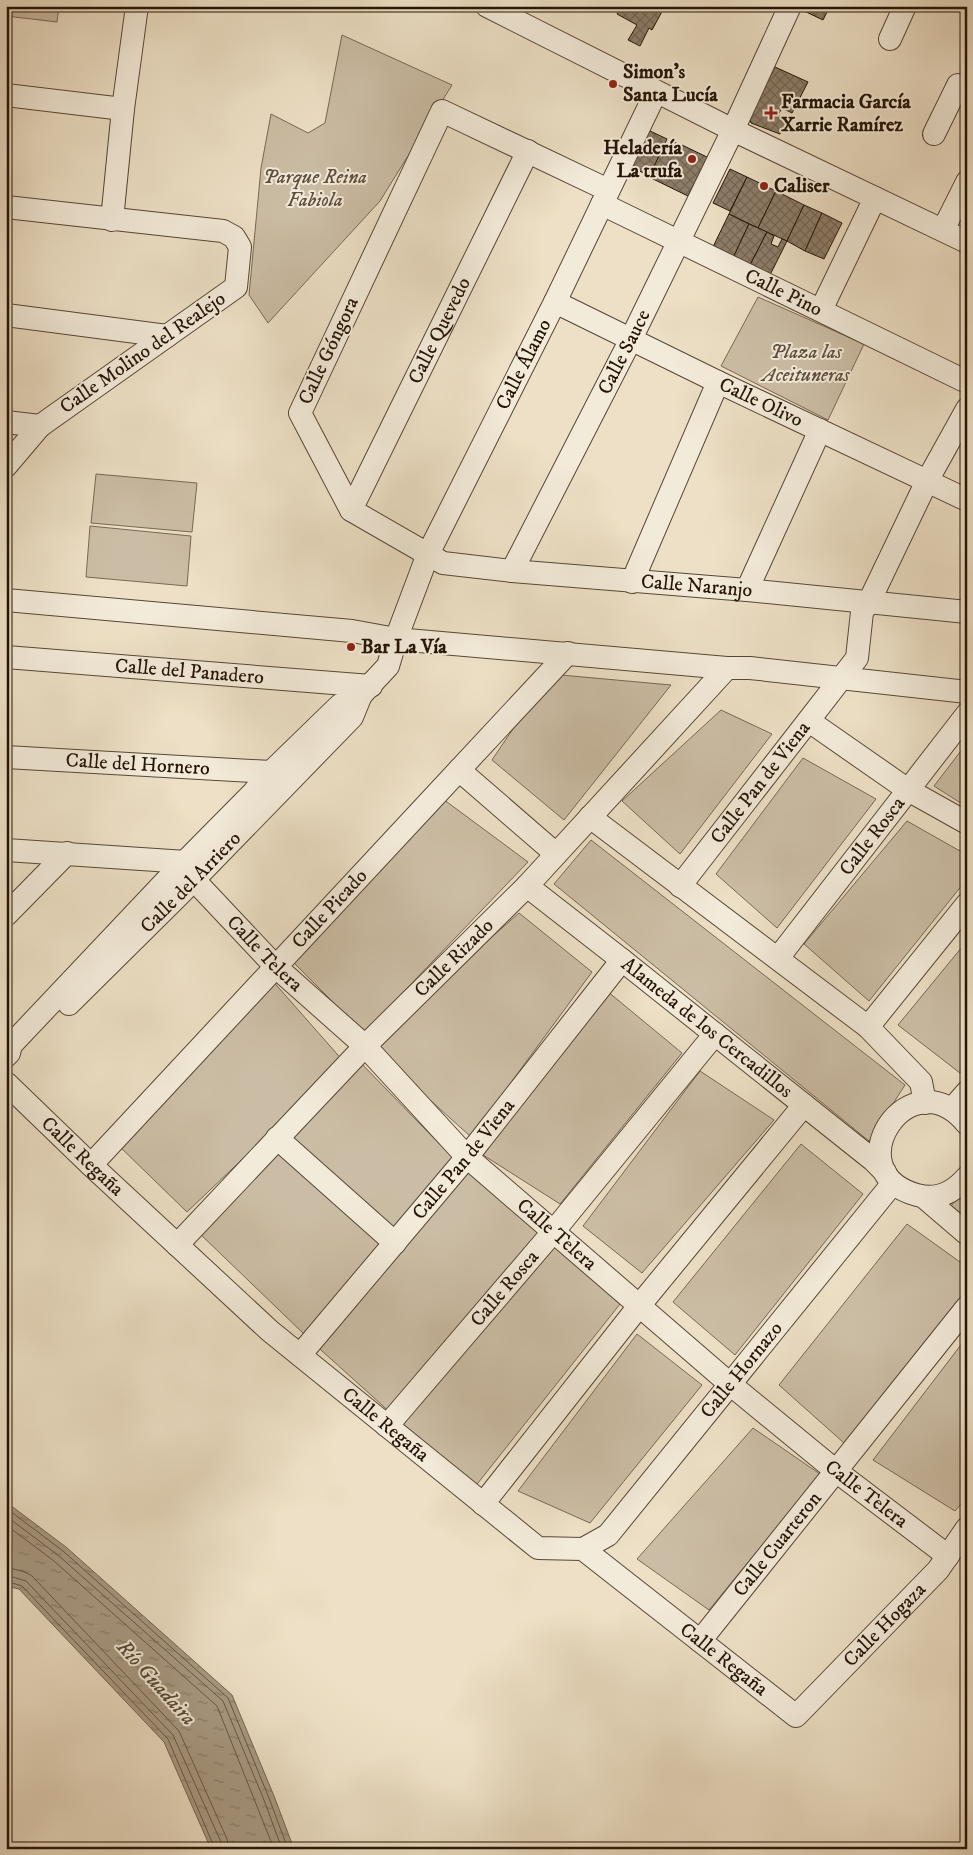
<svg xmlns="http://www.w3.org/2000/svg" width="973" height="1855" viewBox="0 0 973 1855" font-family="'IM FELL DW Pica',serif">
  <style>
    .green { fill: #cbbda5; stroke: #786856 }
    .water { fill: url(#water-ripples); stroke: #746552 }
    .lines { fill: none; stroke-linecap: round; stroke-linejoin: round }
    .shore { stroke: #675846; stroke-width: 1 }
    .building { fill: url(#building-cross-hatch); stroke: #251406 }
    .minor-casing { stroke: #574736; stroke-width: 24 }
    .minor { stroke: #f3ebda; stroke-width: 22 }
    .poi-dot { fill: #8f2418; stroke: #f3ebda; stroke-width: 2 }
    .labels { text-anchor: middle; dominant-baseline: central; stroke-width: 4; stroke-linejoin: round; paint-order: stroke }
    .poi-label { font-size: 20px; font-weight: bold; fill: #251406; stroke: #f3ebda; text-anchor: start }
    .park-label { font-size: 20px; font-style: italic; fill: #5f4f3e; stroke: #f3ebda }
    .street-label { font-size: 20px; fill: #251406; stroke: #f3ebda }
    .water-label { font-size: 21px; font-style: italic; fill: #5a4a39; stroke: #f3ebda }
  </style>
  <defs>
    <pattern id="water-ripples" width="26" height="14" patternUnits="userSpaceOnUse" patternTransform="scale(1.25)"><rect width="26" height="14" fill="#a99b85"/><path d="M2 4q2-2 4 0t4 0M15 11q2-2 4 0t4 0" fill="none" stroke="#897d6b"/></pattern>
    <pattern id="building-cross-hatch" width="8" height="8" patternUnits="userSpaceOnUse" patternTransform="scale(1.25)"><rect width="8" height="8" fill="#8d7e6a"/><path d="M0 0l8 8M0 8l8-8" fill="none" stroke="#736655"/></pattern>
  </defs>
  <rect width="100%" height="100%" fill="#ede0c6"/>
  <filter id="stains"><feTurbulence type="fractalNoise" baseFrequency=".004" numOctaves="4"/><feColorMatrix values="0 0 0 0 .2 0 0 0 0 .09 0 0 0 0 .02 0 0 0 .5 -.17"/></filter>
  <radialGradient id="worn" r=".72"><stop offset=".6" stop-color="#630" stop-opacity="0"/><stop offset="1" stop-color="#630" stop-opacity=".3"/></radialGradient>
  <g class="green">
    <path d="M 6,6 L 59,6 L 57,22 L 6,16 Z"/>
    <path d="M 342,35 L 452,85 L 380,201 L 268,323 L 249,295 L 261,168 L 271,114 L 308,133 L 325,123 Z"/>
    <path d="M 758,297 L 864,344 L 828,420 L 721,366 Z"/>
    <path d="M 96,474 L 197,483 L 192,532 L 91,523 Z"/>
    <path d="M 90,526 L 191,536 L 187,586 L 86,577 Z"/>
    <path d="M 550,674 L 671,685 L 564,820 L 492,760 Z"/>
    <path d="M 721,710 L 772,734 L 680,854 L 622,801 Z"/>
    <path d="M 967,743 L 967,807 L 934,786 Z"/>
    <path d="M 803,758 L 876,799 L 777,928 L 716,874 Z"/>
    <path d="M 443,799 L 528,862 L 364,1033 L 289,958 Z"/>
    <path d="M 907,821 L 967,855 L 967,879 L 869,1001 L 804,944 Z"/>
    <path d="M 591,840 L 905,1085 L 869,1141 L 554,884 Z"/>
    <path d="M 519,913 L 592,972 L 471,1137 L 369,1045 Z"/>
    <path d="M 967,941 L 967,1064 L 960,1073 L 898,1025 Z"/>
    <path d="M 271,979 L 344,1062 L 187,1212 L 117,1144 Z"/>
    <path d="M 607,991 L 682,1053 L 560,1204 L 480,1153 Z"/>
    <path d="M 357,1059 L 454,1159 L 305,1335 L 196,1230 Z"/>
    <path d="M 700,1071 L 774,1120 L 642,1273 L 583,1226 Z"/>
    <path d="M 801,1144 L 863,1194 L 735,1355 L 673,1302 Z"/>
    <path d="M 462,1161 L 620,1304 L 474,1488 L 311,1341 Z"/>
    <path d="M 967,1187 L 967,1233 L 944,1214 Z"/>
    <path d="M 907,1224 L 967,1267 L 967,1290 L 844,1443 L 779,1385 Z"/>
    <path d="M 637,1334 L 702,1385 L 590,1523 L 518,1491 Z"/>
    <path d="M 967,1337 L 967,1497 L 955,1511 L 873,1460 Z"/>
    <path d="M 753,1428 L 820,1474 L 709,1610 L 637,1559 Z"/>
  </g>
  <path class="water" d="M 6,1502 L 66,1547 L 232,1695 L 274,1796 L 294,1849 L 211,1849 L 164,1742 L 19,1589 L 6,1586 Z"/>
  <g class="lines">
    <g class="shore">
      <path d="M 6,1508 L 63,1551 L 228,1698 L 269,1798 L 288,1849"/>
      <path d="M 6,1516 L 59,1556 L 223,1701 L 264,1800 L 282,1849"/>
      <path d="M 6,1525 L 54,1561 L 217,1706 L 274,1849"/>
      <path d="M 6,1567 L 25,1572 L 32,1576 L 179,1731 L 227,1839 L 229,1849"/>
      <path d="M 6,1575 L 26,1581 L 173,1735 L 221,1842 L 222,1849"/>
      <path d="M 6,1581 L 22,1586 L 168,1739 L 215,1849"/>
    </g>
  </g>
  <g class="building">
    <path d="M 622,6 L 665,6 L 652,30 L 649,28 L 640,46 L 628,40 L 637,25 L 617,14 Z"/>
    <path d="M 804,6 L 830,6 L 823,20 L 802,10 Z"/>
    <path d="M 775,67 L 808,82 L 792,113 L 782,108 L 778,115 L 789,120 L 780,134 L 751,123 L 749,116 Z"/>
    <path d="M 648,130 L 667,139 L 650,176 L 631,167 Z"/>
    <path d="M 673,140 L 676,142 L 674,146 L 680,149 L 682,145 L 709,158 L 698,183 L 694,184 L 688,196 L 649,177 L 665,143 L 670,145 Z"/>
    <path d="M 730,169 L 747,177 L 730,211 L 713,203 Z"/>
    <path d="M 747,177 L 776,191 L 758,228 L 729,214 Z"/>
    <path d="M 776,191 L 804,205 L 787,241 L 758,228 Z"/>
    <path d="M 804,205 L 822,213 L 805,251 L 787,241 Z"/>
    <path d="M 822,213 L 842,223 L 824,259 L 805,251 Z"/>
    <path d="M 729,214 L 749,224 L 732,260 L 711,251 Z"/>
    <path d="M 749,224 L 767,232 L 749,267 L 732,260 Z"/>
    <path d="M 767,232 L 774,236 L 771,244 L 778,247 L 782,239 L 787,241 L 769,277 L 749,267 Z"/>
  </g>
  <g class="lines">
    <defs>
      <g id="minor">
        <path d="M 487,6 L 733,130 L 967,242"/>
        <path d="M 890,39 L 905,6"/>
        <path d="M 6,95 L 123,109"/>
        <path d="M 934,134 L 958,85"/>
        <path id="s1" d="M 608,190 L 442,111 L 300,413 L 351,510 L 443,563 L 512,571 L 747,590 L 967,612"/>
        <path id="s2" d="M 602,204 L 967,382"/>
        <path d="M 6,207 L 223,231 L 234,237 L 240,247 L 236,287 L 40,426 L 6,466"/>
        <path d="M 112,220 L 123,109 L 137,6"/>
        <path d="M 943,230 L 967,182"/>
        <path id="s3" d="M 555,302 L 718,382 L 967,500"/>
        <path d="M 821,310 L 875,198"/>
        <path d="M 6,315 L 167,336"/>
        <path d="M 6,422 L 40,426"/>
        <path id="s4" d="M 351,510 L 528,151"/>
        <path id="s5" d="M 512,571 L 631,339 L 733,130 L 790,6"/>
        <path d="M 632,582 L 718,382"/>
        <path d="M 747,590 L 820,430"/>
        <path d="M 6,600 L 352,631 L 396,639 L 727,668 L 750,668 L 967,692"/>
        <path id="s6" d="M 6,657 L 371,686"/>
        <path d="M 809,721 L 908,790 L 967,823"/>
        <path id="s7" d="M 6,757 L 271,772"/>
        <path d="M 459,770 L 556,854"/>
        <path d="M 590,817 L 868,1027 L 921,1082 L 925,1103"/>
        <path d="M 6,850 L 186,862"/>
        <path id="s8" d="M 194,880 L 276,967 L 365,1046 L 467,1157 L 730,1384 L 836,1471 L 948,1556"/>
        <path id="s9" d="M 527,886 L 622,960 L 873,1160 L 885,1172"/>
        <path id="s10" d="M 680,886 L 857,658 L 862,612 L 869,602 L 927,481 L 967,409"/>
        <path d="M 6,915 L 67,853"/>
        <path id="s11" d="M 778,958 L 967,714"/>
        <path id="s12" d="M 69,1004 L 180,894 L 352,717 L 361,695"/>
        <path d="M 868,1027 L 967,904"/>
        <path id="s13" d="M 6,1056 L 9,1053 L 11,1045 L 165,882 L 253,793 L 271,772 L 340,705 L 361,695 L 388,666 L 396,639 L 428,554 L 555,302 L 656,92"/>
        <path id="s14" d="M 6,1083 L 91,1165 L 270,1331 L 538,1548 L 583,1549 L 796,1716 L 938,1570 L 967,1528"/>
        <path d="M 952,1109 L 967,1092"/>
        <path d="M 967,1124 C 910,1054 833,1172 917,1195 C 937,1201 954,1192 967,1177"/>
        <path d="M 277,1138 L 395,1243"/>
        <path id="s15" d="M 91,1165 L 568,653"/>
        <path d="M 925,1198 L 967,1234"/>
        <path id="s16" d="M 177,1245 L 365,1046 L 527,886 L 727,668"/>
        <path id="s17" d="M 300,1355 L 467,1157 L 622,960"/>
        <path id="s18" d="M 387,1426 L 553,1232 L 715,1034"/>
        <path d="M 483,1504 L 639,1306 L 804,1105"/>
        <path id="s19" d="M 583,1549 L 608,1535 L 893,1183"/>
        <path id="s20" d="M 700,1641 L 967,1307"/>
      </g>
    </defs>
    <use href="#minor" class="minor-casing"/>
    <use href="#minor" class="minor"/>
  </g>
  <g class="poi-dot">
    <circle cx="613" cy="84" r="5"/>
    <path d="M768.5 105.5h5v5h5v5h-5v5h-5v-5h-5v-5h5z"/>
    <circle cx="692" cy="159" r="5"/>
    <circle cx="764" cy="186" r="5"/>
    <circle cx="351" cy="647" r="5"/>
  </g>
  <g class="labels">
    <g class="poi-label">
      <text x="623" y="72">Simon's<tspan x="623" dy="23">Santa Lucía</tspan></text>
      <text x="781" y="102">Farmacia García<tspan x="781" dy="23">Xarrie Ramírez</tspan></text>
      <text x="682" y="148" text-anchor="end">Heladería<tspan x="682" dy="23">La trufa</tspan></text>
      <text x="774" y="186">Caliser</text>
      <text x="361" y="647">Bar La Vía</text>
    </g>
    <g class="park-label">
      <text x="315" y="177">Parque Reina<tspan x="315" dy="23">Fabiola</tspan></text>
      <text x="806" y="352">Plaza las<tspan x="806" dy="23">Aceituneras</tspan></text>
    </g>
    <g class="street-label">
      <text stroke="none"><textPath href="#s2" startOffset="202">Calle Pino</textPath></text>
      <text stroke="none"><textPath href="#s4" startOffset="200">Calle Quevedo</textPath></text>
      <text transform="translate(329 351) rotate(-65)">Calle Góngora</text>
      <text stroke="none"><textPath href="#s5" startOffset="246">Calle Sauce</textPath></text>
      <text transform="translate(143 353) rotate(-35)">Calle Molino del Realejo</text>
      <text stroke="none"><textPath href="#s13" startOffset="880">Calle Álamo</textPath></text>
      <text stroke="none"><textPath href="#s3" startOffset="229">Calle Olivo</textPath></text>
      <text stroke="none"><textPath href="#s1" startOffset="988">Calle Naranjo</textPath></text>
      <text stroke="none"><textPath href="#s6" startOffset="184">Calle del Panadero</textPath></text>
      <text stroke="none"><textPath href="#s7" startOffset="132">Calle del Hornero</textPath></text>
      <text stroke="none"><textPath href="#s10" startOffset="131">Calle Pan de Viena</textPath></text>
      <text stroke="none"><textPath href="#s11" startOffset="154">Calle Rosca</textPath></text>
      <text stroke="none"><textPath href="#s12" startOffset="172">Calle del Arriero</textPath></text>
      <text stroke="none"><textPath href="#s15" startOffset="350">Calle Picado</textPath></text>
      <text stroke="none"><textPath href="#s8" startOffset="102">Calle Telera</textPath></text>
      <text stroke="none"><textPath href="#s16" startOffset="399">Calle Rizado</textPath></text>
      <text stroke="none"><textPath href="#s9" startOffset="229">Alameda de los Cercadillos</textPath></text>
      <text stroke="none"><textPath href="#s14" startOffset="106">Calle Regaña</textPath></text>
      <text stroke="none"><textPath href="#s17" startOffset="255">Calle Pan de Viena</textPath></text>
      <text stroke="none"><textPath href="#s8" startOffset="508">Calle Telera</textPath></text>
      <text stroke="none"><textPath href="#s18" startOffset="181">Calle Rosca</textPath></text>
      <text stroke="none"><textPath href="#s19" startOffset="241">Calle Hornazo</textPath></text>
      <text stroke="none"><textPath href="#s14" startOffset="511">Calle Regaña</textPath></text>
      <text stroke="none"><textPath href="#s8" startOffset="912">Calle Telera</textPath></text>
      <text stroke="none"><textPath href="#s20" startOffset="124">Calle Cuarteron</textPath></text>
      <text stroke="none"><textPath href="#s14" startOffset="1150">Calle Hogaza</textPath></text>
      <text stroke="none"><textPath href="#s14" startOffset="931">Calle Regaña</textPath></text>
    </g>
    <g class="water-label">
      <text transform="translate(156 1683) rotate(48)">Río Guadaira</text>
    </g>
  </g>
  <rect width="973" height="1855" fill="none" stroke="#ede0c6" stroke-width="25"/>
  <rect x="8" y="8" width="958" height="1840" fill="none" stroke="#251406" stroke-width="2.5"/>
  <rect x="12" y="12" width="948" height="1830" fill="none" stroke="#251406"/>
  <rect width="100%" height="100%" filter="url(#stains)"/>
  <rect width="100%" height="100%" fill="url(#worn)"/>
</svg>
